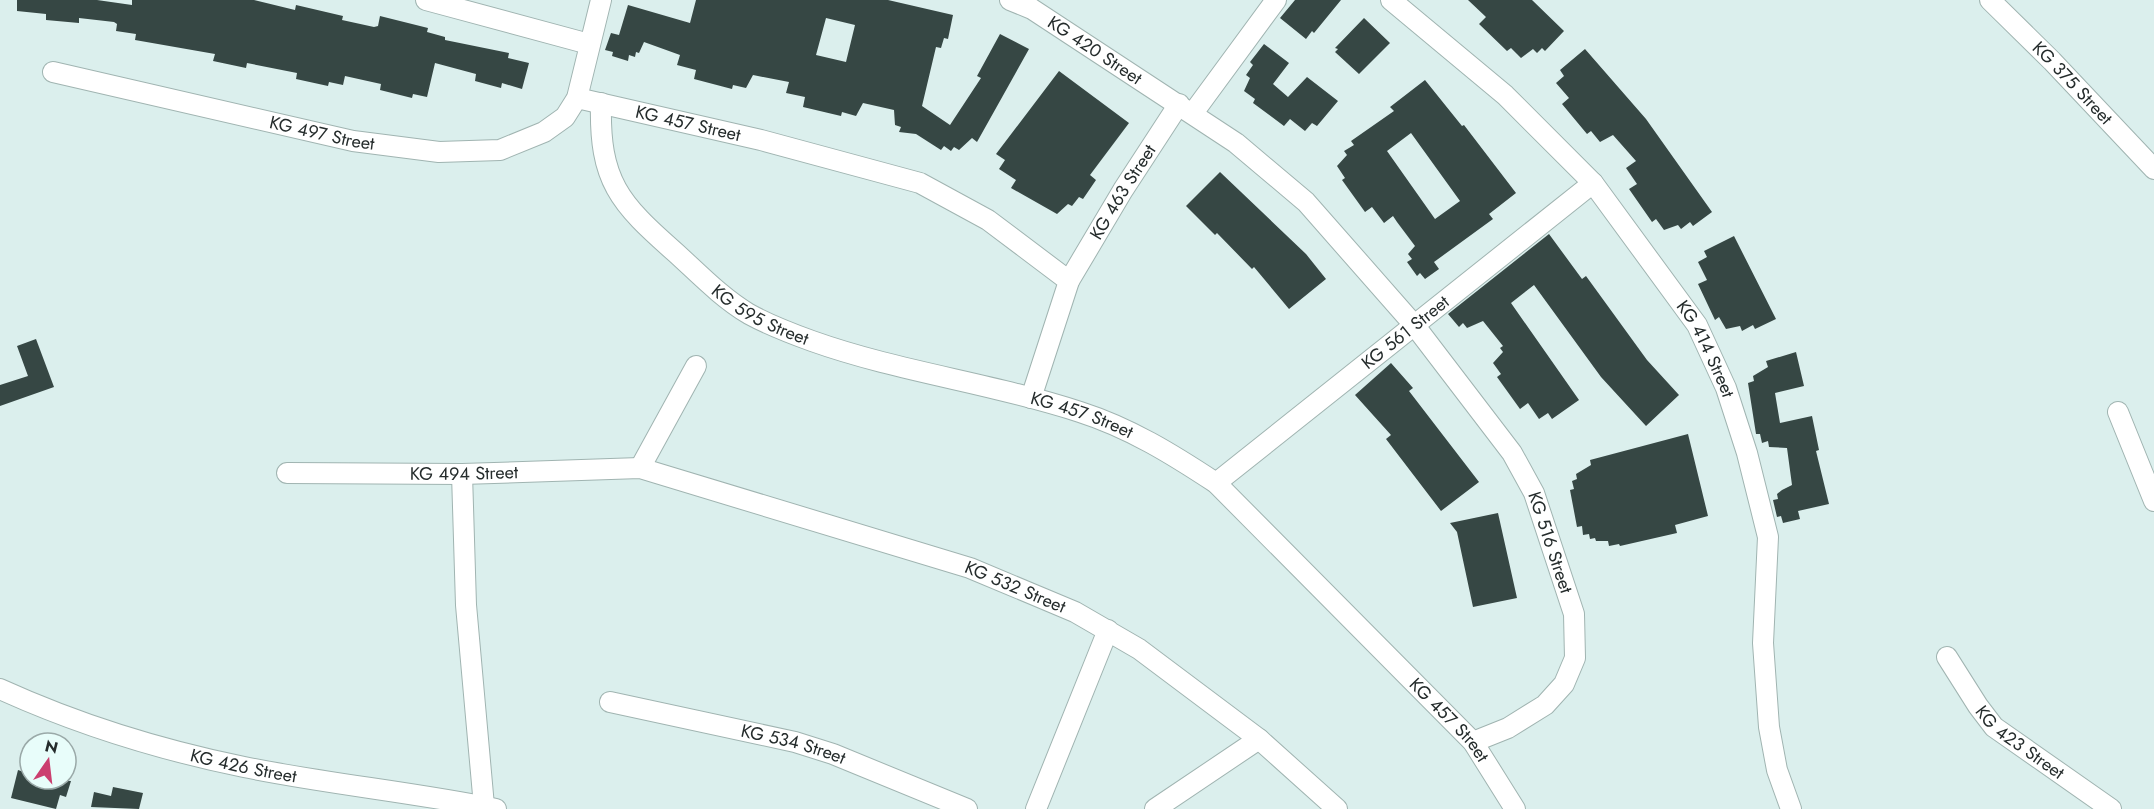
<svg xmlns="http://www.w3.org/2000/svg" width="2154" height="809" viewBox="0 0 2154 809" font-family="Jost,sans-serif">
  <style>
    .building { fill: #364744; fill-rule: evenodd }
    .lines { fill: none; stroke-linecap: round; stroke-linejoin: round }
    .minor-casing { stroke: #a0b4b1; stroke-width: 22 }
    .minor { stroke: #fff; stroke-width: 20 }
    .labels { text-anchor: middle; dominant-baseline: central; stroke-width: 6; stroke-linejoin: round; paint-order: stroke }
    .street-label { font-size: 18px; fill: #252c2c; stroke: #e8fdfa }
  </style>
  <rect width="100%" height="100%" fill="#dbefed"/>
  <g class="building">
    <path d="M 17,0 L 97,0 L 132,5 L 132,0 L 254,0 L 295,10 L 296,5 L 343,16 L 342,20 L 374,27 L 378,26 L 380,16 L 428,28 L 427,32 L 445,37 L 445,40 L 509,53 L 508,58 L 529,63 L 522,89 L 502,83 L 501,88 L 475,81 L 476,74 L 435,63 L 427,97 L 413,94 L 412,98 L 380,90 L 381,84 L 345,76 L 343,85 L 329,82 L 328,86 L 296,79 L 297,73 L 247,63 L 246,68 L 213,61 L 215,54 L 135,40 L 136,34 L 116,31 L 117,24 L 114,22 L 79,18 L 79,23 L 46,20 L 46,14 L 17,11 Z"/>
    <path d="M 696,0 L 888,0 L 953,15 L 948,39 L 944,38 L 941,48 L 936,47 L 922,106 L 950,125 L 981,78 L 977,76 L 1000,34 L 1029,49 L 977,142 L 972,138 L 959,150 L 954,147 L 951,151 L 944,146 L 941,150 L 916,134 L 899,132 L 901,127 L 895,125 L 894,110 L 863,103 L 856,116 L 842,112 L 841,116 L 803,107 L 805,97 L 786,93 L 789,82 L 753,75 L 746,88 L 733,85 L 732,89 L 694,79 L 696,70 L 677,65 L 680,55 L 644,42 L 639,53 L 636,52 L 635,57 L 629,55 L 628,61 L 612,56 L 613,52 L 605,50 L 611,33 L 619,35 L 628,5 L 690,23 ZM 826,18 L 855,25 L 846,62 L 816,55 Z"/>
    <path d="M 1295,0 L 1341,0 L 1314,33 L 1312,31 L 1306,39 L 1280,18 Z"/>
    <path d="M 1468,0 L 1532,0 L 1564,31 L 1545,51 L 1542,48 L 1537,53 L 1533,49 L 1521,58 L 1511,48 L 1507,51 L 1479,24 L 1486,17 Z"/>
    <path d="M 1364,18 L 1390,43 L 1359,74 L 1335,52 L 1338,49 L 1335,48 Z"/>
    <path d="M 1264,44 L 1289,63 L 1273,84 L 1288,97 L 1307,77 L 1338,101 L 1317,126 L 1312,123 L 1305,131 L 1290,119 L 1284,126 L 1253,103 L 1255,99 L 1244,91 L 1250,78 L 1246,75 L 1253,65 L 1250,62 Z"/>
    <path d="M 1585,49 L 1646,119 L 1712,212 L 1693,226 L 1690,222 L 1681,229 L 1678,225 L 1664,230 L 1656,219 L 1652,222 L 1629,189 L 1637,184 L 1626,168 L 1636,161 L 1613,135 L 1600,142 L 1591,131 L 1587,134 L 1562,104 L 1569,98 L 1556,83 L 1564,76 L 1560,70 Z"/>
    <path d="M 1059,71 L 1129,123 L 1090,175 L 1096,180 L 1083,199 L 1079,197 L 1072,206 L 1068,204 L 1057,214 L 1011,188 L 1016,180 L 999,169 L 1005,160 L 996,154 Z"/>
    <path d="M 1425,80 L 1462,126 L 1464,125 L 1516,193 L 1489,214 L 1493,219 L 1434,262 L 1439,269 L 1425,279 L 1420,273 L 1417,276 L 1407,262 L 1412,259 L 1408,254 L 1415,246 L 1397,222 L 1393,216 L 1384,223 L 1372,207 L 1365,212 L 1342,180 L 1345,178 L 1337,166 L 1347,155 L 1344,151 L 1354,145 L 1351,141 L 1394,111 L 1390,107 ZM 1411,133 L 1460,201 L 1435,219 L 1387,151 Z"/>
    <path d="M 1220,172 L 1306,254 L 1326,279 L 1289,309 L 1254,267 L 1252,269 L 1217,233 L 1215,235 L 1186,206 Z"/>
    <path d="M 1549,234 L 1582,279 L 1586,276 L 1647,360 L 1679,395 L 1646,426 L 1601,377 L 1534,285 L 1511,303 L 1579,400 L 1552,419 L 1548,413 L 1539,419 L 1528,403 L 1520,409 L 1497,377 L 1501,374 L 1493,363 L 1503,352 L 1500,348 L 1503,346 L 1483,321 L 1467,328 L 1463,323 L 1459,327 L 1448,314 Z"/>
    <path d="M 1734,236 L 1776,319 L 1755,329 L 1753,325 L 1742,331 L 1740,326 L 1726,329 L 1719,317 L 1715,320 L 1698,284 L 1707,280 L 1698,262 L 1707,257 L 1704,251 Z"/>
    <path d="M 36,339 L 54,387 L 0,406 L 0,385 L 28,376 L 17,346 Z"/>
    <path d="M 1796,352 L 1804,386 L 1775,393 L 1780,423 L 1812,416 L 1819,450 L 1816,451 L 1829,504 L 1798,511 L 1800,519 L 1783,523 L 1781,516 L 1777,517 L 1773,500 L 1778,499 L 1777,494 L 1782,490 L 1792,485 L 1787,448 L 1769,447 L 1768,441 L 1762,443 L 1760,434 L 1756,434 L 1748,383 L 1754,381 L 1753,376 L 1768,367 L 1766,361 Z"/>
    <path d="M 1391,363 L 1413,388 L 1409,391 L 1479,482 L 1441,511 L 1386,439 L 1391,435 L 1355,395 Z"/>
    <path d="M 1688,434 L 1708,516 L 1675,525 L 1677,533 L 1620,546 L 1619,544 L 1609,546 L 1608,541 L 1596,541 L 1595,538 L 1590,539 L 1589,534 L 1583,535 L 1582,526 L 1577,527 L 1570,490 L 1574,489 L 1572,481 L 1577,479 L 1576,474 L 1591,465 L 1590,460 Z"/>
    <path d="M 1498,513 L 1517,598 L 1473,607 L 1457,532 L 1450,523 Z"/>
    <path d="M 18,770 L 30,774 L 30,779 L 71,781 L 66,797 L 60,795 L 56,809 L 11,798 Z"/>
    <path d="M 113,787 L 143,793 L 139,809 L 91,807 L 94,792 L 111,796 Z"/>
  </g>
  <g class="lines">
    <defs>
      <g id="minor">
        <path d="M 426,0 L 589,44"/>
        <path id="s1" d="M 1010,0 L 1032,9 L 1236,143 L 1306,202 L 1415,326 L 1512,453 L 1534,493 L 1574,614 L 1575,658 L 1564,684 L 1545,705 L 1508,728 L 1473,742"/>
        <path id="s2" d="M 1391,0 L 1505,95 L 1593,183 L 1697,325 L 1726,388 L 1747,453 L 1768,537 L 1763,643 L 1769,727 L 1777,770 L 1791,809"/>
        <path id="s3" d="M 1990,0 L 2052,61 L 2154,169"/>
        <path id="s4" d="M 53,72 L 353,141 L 439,152 L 500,150 L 544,132 L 565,117 L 577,98 L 601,0"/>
        <path id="s5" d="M 577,98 L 761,140 L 920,183 L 988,220 L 1069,281 L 1031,398"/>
        <path id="s6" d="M 601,103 C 599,181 619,203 676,253 C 699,274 722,298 749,314 C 769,325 790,333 812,341 C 899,372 992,383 1080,412 C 1130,428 1172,454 1216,483 L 1473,742 L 1515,809"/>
        <path d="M 1193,113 L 1276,0"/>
        <path id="s7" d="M 1069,281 L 1123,190 L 1179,104"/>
        <path d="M 2118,412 L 2154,501"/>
        <path d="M 640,468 L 696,366"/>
        <path id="s8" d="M 287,473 L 462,474 L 640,468 L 970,568 L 1075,612 L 1139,649 L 1259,739 L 1337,809"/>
        <path d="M 462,474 L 466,605 L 484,806"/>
        <path id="s9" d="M 1216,483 L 1593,183"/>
        <path id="s10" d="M 1947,657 L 1978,706 L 1994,727 L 2111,809"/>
        <path id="s11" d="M 0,689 C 77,724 161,750 244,767 C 327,784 413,792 496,809"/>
        <path id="s12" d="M 610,702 L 795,742 L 833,754 L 967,809"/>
        <path d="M 1036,809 L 1108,630"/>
        <path d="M 1155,809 L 1259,739"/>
      </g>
    </defs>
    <use href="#minor" class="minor-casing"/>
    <use href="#minor" class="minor"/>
  </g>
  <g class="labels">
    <g class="street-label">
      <text stroke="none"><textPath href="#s1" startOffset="99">KG 420 Street</textPath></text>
      <text stroke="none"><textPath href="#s3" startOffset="117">KG 375 Street</textPath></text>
      <text stroke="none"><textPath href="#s5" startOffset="114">KG 457 Street</textPath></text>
      <text stroke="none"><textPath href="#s4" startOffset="276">KG 497 Street</textPath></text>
      <text stroke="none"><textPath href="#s7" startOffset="104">KG 463 Street</textPath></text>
      <text stroke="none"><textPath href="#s6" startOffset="282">KG 595 Street</textPath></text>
      <text stroke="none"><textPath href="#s9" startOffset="242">KG 561 Street</textPath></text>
      <text stroke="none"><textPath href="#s2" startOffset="474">KG 414 Street</textPath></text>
      <text stroke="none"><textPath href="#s6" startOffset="620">KG 457 Street</textPath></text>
      <text stroke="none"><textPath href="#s8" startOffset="177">KG 494 Street</textPath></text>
      <text stroke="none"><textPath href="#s1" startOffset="782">KG 516 Street</textPath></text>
      <text stroke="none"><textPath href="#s8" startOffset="747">KG 532 Street</textPath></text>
      <text stroke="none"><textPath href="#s6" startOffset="1104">KG 457 Street</textPath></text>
      <text stroke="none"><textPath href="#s10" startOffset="114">KG 423 Street</textPath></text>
      <text stroke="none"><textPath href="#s12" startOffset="188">KG 534 Street</textPath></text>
      <text stroke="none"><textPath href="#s11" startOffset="256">KG 426 Street</textPath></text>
    </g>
  </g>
  <g transform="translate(48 761) rotate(14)"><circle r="28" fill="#e8fdfa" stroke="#9aa9a8" stroke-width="1.5"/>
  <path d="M0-4.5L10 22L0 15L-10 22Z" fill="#cb3f6f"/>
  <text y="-9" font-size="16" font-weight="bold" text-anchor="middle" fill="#252c2c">N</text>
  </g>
</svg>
